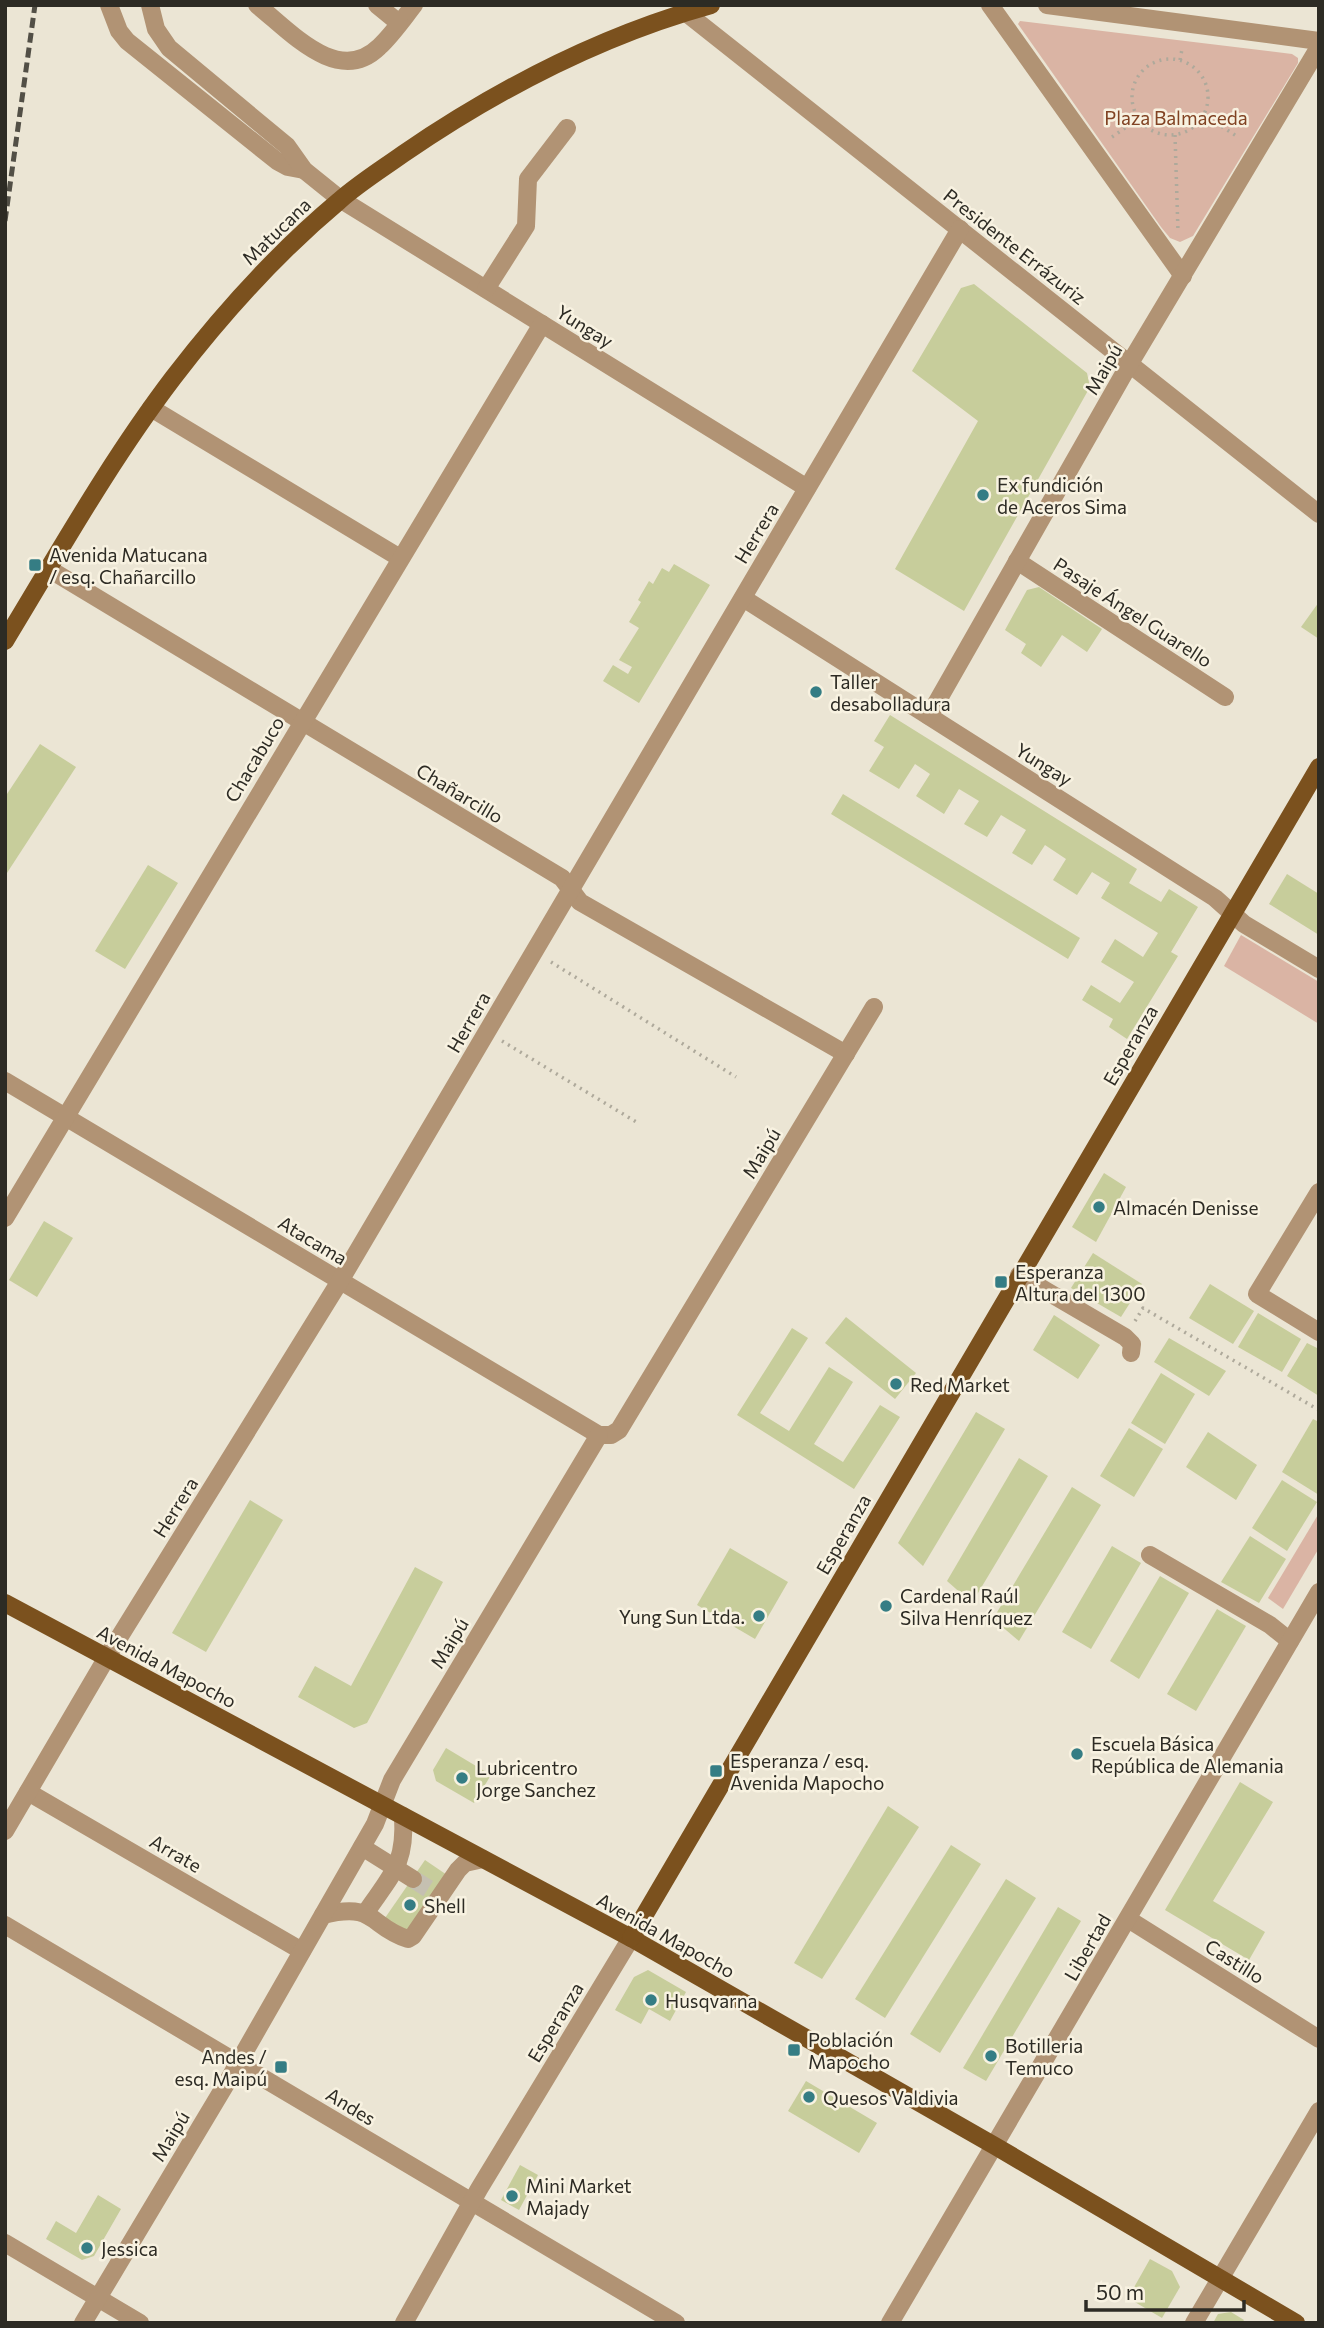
<svg xmlns="http://www.w3.org/2000/svg" width="1324" height="2328" viewBox="0 0 1324 2328" font-family="Commissioner,sans-serif">
  <style>
    .green { fill: #dab4a4 }
    .building { fill: #c7cd9b }
    .lines { fill: none; stroke-linecap: round; stroke-linejoin: round }
    .minor-tunnel { stroke: #c5c0b1; stroke-width: 18; stroke-dasharray: 18 9; stroke-linecap: butt }
    .path { stroke: #aea99b; stroke-width: 3.5; stroke-dasharray: 2 5; stroke-linecap: butt }
    .minor { stroke: #b19374; stroke-width: 18 }
    .major { stroke: #7b511e; stroke-width: 18 }
    .rail { stroke: #524f46; stroke-width: 5; stroke-dasharray: 10 5; stroke-linecap: butt }
    .poi-dot { fill: #357d84; stroke: #f8f2e1; stroke-width: 2.5 }
    .labels { text-anchor: middle; dominant-baseline: central; stroke-width: 5; stroke-linejoin: round; paint-order: stroke }
    .park-label { font-size: 19px; fill: #814323; stroke: #f8f2e1 }
    .street-label { font-size: 19px; fill: #2d2b24; stroke: #f8f2e1 }
    .poi-label { font-size: 19px; fill: #2d2b24; stroke: #f8f2e1; text-anchor: start }
  </style>
  <rect width="100%" height="100%" fill="#ebe5d4"/>
  <g class="green">
    <path d="M 1020,21 L 1292,54 L 1298,58 L 1298,63 L 1193,236 L 1180,242 L 1170,238 L 1161,227 L 1018,24 Z"/>
    <path d="M 1241,935 L 1319,982 L 1319,1024 L 1224,966 Z"/>
    <path d="M 1319,1513 L 1319,1548 L 1283,1609 L 1268,1598 Z"/>
  </g>
  <g class="building">
    <path d="M 974,284 L 1087,373 L 1090,387 L 964,611 L 895,569 L 978,421 L 912,371 L 961,288 Z"/>
    <path d="M 674,564 L 710,585 L 639,703 L 603,681 L 613,665 L 628,674 L 632,667 L 619,660 L 639,628 L 629,622 L 641,602 L 638,600 L 649,581 L 653,584 L 662,568 L 669,572 Z"/>
    <path d="M 1039,587 L 1102,629 L 1087,652 L 1062,635 L 1041,667 L 1021,653 L 1026,644 L 1005,630 L 1027,590 Z"/>
    <path d="M 1319,602 L 1319,639 L 1301,627 Z"/>
    <path d="M 890,715 L 1137,869 L 1129,883 L 1161,902 L 1169,889 L 1198,907 L 1171,952 L 1178,956 L 1127,1039 L 1109,1027 L 1113,1019 L 1082,1000 L 1091,985 L 1120,1003 L 1134,982 L 1101,962 L 1115,939 L 1143,957 L 1158,933 L 1101,898 L 1110,883 L 1092,872 L 1077,895 L 1053,880 L 1066,859 L 1045,845 L 1032,865 L 1012,853 L 1026,830 L 1001,815 L 987,837 L 964,824 L 979,801 L 959,789 L 944,814 L 916,796 L 930,774 L 915,764 L 899,789 L 869,771 L 884,747 L 874,741 Z"/>
    <path d="M 40,744 L 76,767 L 5,876 L 5,797 Z"/>
    <path d="M 843,794 L 1080,938 L 1068,959 L 831,814 Z"/>
    <path d="M 148,865 L 178,883 L 125,969 L 95,951 Z"/>
    <path d="M 1287,874 L 1319,894 L 1319,935 L 1269,904 Z"/>
    <path d="M 1104,1173 L 1126,1187 L 1096,1242 L 1072,1227 Z"/>
    <path d="M 44,1221 L 73,1238 L 37,1297 L 9,1280 Z"/>
    <path d="M 1093,1253 L 1142,1284 L 1121,1317 L 1071,1288 Z"/>
    <path d="M 1210,1284 L 1254,1311 L 1233,1344 L 1189,1318 Z"/>
    <path d="M 1258,1313 L 1301,1339 L 1282,1372 L 1238,1347 Z"/>
    <path d="M 1054,1315 L 1100,1345 L 1078,1379 L 1033,1350 Z"/>
    <path d="M 846,1317 L 916,1373 L 895,1399 L 825,1343 Z"/>
    <path d="M 792,1328 L 808,1338 L 760,1413 L 789,1431 L 829,1367 L 853,1382 L 814,1444 L 843,1462 L 880,1405 L 900,1417 L 854,1489 L 737,1415 Z"/>
    <path d="M 1169,1338 L 1226,1371 L 1209,1396 L 1154,1362 Z"/>
    <path d="M 1307,1343 L 1319,1349 L 1319,1396 L 1287,1376 Z"/>
    <path d="M 1161,1373 L 1195,1394 L 1165,1444 L 1131,1423 Z"/>
    <path d="M 976,1412 L 1005,1429 L 923,1566 L 898,1543 Z"/>
    <path d="M 1313,1419 L 1319,1422 L 1319,1495 L 1282,1472 Z"/>
    <path d="M 1129,1428 L 1163,1449 L 1134,1497 L 1100,1476 Z"/>
    <path d="M 1208,1432 L 1257,1465 L 1236,1500 L 1186,1467 Z"/>
    <path d="M 1019,1458 L 1048,1476 L 972,1603 L 947,1581 Z"/>
    <path d="M 1282,1480 L 1317,1502 L 1287,1551 L 1252,1528 Z"/>
    <path d="M 1072,1487 L 1101,1505 L 1019,1641 L 993,1619 Z"/>
    <path d="M 250,1500 L 283,1520 L 206,1652 L 172,1633 Z"/>
    <path d="M 1250,1536 L 1286,1559 L 1259,1603 L 1221,1582 Z"/>
    <path d="M 1112,1546 L 1141,1563 L 1091,1649 L 1062,1632 Z"/>
    <path d="M 730,1548 L 788,1582 L 755,1639 L 697,1605 Z"/>
    <path d="M 415,1567 L 443,1582 L 367,1723 L 354,1728 L 298,1697 L 315,1666 L 351,1686 Z"/>
    <path d="M 1160,1576 L 1189,1593 L 1139,1679 L 1110,1661 Z"/>
    <path d="M 1217,1609 L 1246,1626 L 1196,1711 L 1167,1694 Z"/>
    <path d="M 446,1748 L 491,1775 L 474,1803 L 436,1781 L 433,1770 Z"/>
    <path d="M 1240,1782 L 1273,1802 L 1213,1901 L 1265,1932 L 1249,1960 L 1165,1910 Z"/>
    <path d="M 888,1806 L 919,1827 L 822,1979 L 794,1963 Z"/>
    <path d="M 951,1845 L 981,1864 L 885,2018 L 855,1999 Z"/>
    <path d="M 425,1860 L 447,1875 L 407,1933 L 385,1918 Z"/>
    <path d="M 1006,1879 L 1036,1898 L 940,2053 L 910,2034 Z"/>
    <path d="M 1058,1907 L 1081,1921 L 986,2081 L 963,2068 Z"/>
    <path d="M 648,1970 L 686,1992 L 670,2021 L 649,2009 L 641,2024 L 615,2010 L 634,1977 Z"/>
    <path d="M 806,2081 L 877,2123 L 859,2153 L 788,2111 Z"/>
    <path d="M 520,2165 L 538,2175 L 519,2210 L 501,2200 Z"/>
    <path d="M 98,2195 L 121,2209 L 94,2256 L 82,2260 L 46,2239 L 56,2221 L 76,2233 Z"/>
    <path d="M 1150,2259 L 1172,2271 L 1180,2287 L 1162,2318 L 1128,2298 Z"/>
    <path d="M 1231,2312 L 1244,2320 L 1242,2323 L 1213,2323 L 1218,2314 Z"/>
  </g>
  <g class="lines">
    <path class="minor-tunnel" d="M 413,1879 L 435,1893"/>
    <g class="path">
      <circle cx="1170" cy="97" r="38"/>
      <path d="M 1180,60 L 1182,49"/>
      <path d="M 1204,115 L 1238,137"/>
      <path d="M 1175,135 L 1178,232"/>
      <path d="M 1112,137 L 1138,119"/>
      <path d="M 551,962 L 736,1077"/>
      <path d="M 502,1041 L 638,1123"/>
      <path d="M 1135,1321 L 1143,1308 L 1319,1410"/>
    </g>
    <g class="minor">
      <path d="M 109,5 L 119,31 L 127,41 L 277,161 L 288,167 L 304,170"/>
      <path d="M 150,5 L 156,29 L 169,48 L 287,146 L 304,170 L 340,199 L 807,488"/>
      <path d="M 257,5 C 289,30 338,87 379,47 C 392,35 403,19 414,5"/>
      <path d="M 377,5 L 399,23"/>
      <path d="M 990,5 L 1183,276"/>
      <path d="M 1047,5 L 1319,41"/>
      <path d="M 685,12 L 1319,514"/>
      <path d="M 486,289 L 526,226 L 528,179 L 567,128"/>
      <path d="M 151,408 L 400,558"/>
      <path d="M 1017,561 L 1225,697"/>
      <path d="M 49,569 L 562,878 L 580,902 L 846,1054"/>
      <path d="M 743,598 L 1215,898 L 1244,924 L 1319,969"/>
      <path d="M 929,716 L 1130,363 L 1319,47"/>
      <path d="M 5,1081 L 599,1435 L 611,1435 L 619,1430 L 874,1007"/>
      <path d="M 1319,1192 L 1257,1294 L 1319,1332"/>
      <path d="M 5,1218 L 542,324"/>
      <path d="M 1019,1275 L 1125,1337 L 1132,1344 L 1131,1353"/>
      <path d="M 1150,1555 L 1270,1625 L 1290,1641"/>
      <path d="M 28,1792 L 302,1951"/>
      <path d="M 5,1831 L 107,1657 L 340,1281 L 960,229"/>
      <path d="M 362,1847 L 413,1879"/>
      <path d="M 366,1912 C 392,1874 406,1864 403,1816"/>
      <path d="M 323,1915 C 377,1902 368,1926 408,1939 L 413,1936 L 458,1870 L 465,1863 L 483,1859"/>
      <path d="M 1128,1919 L 1319,2039"/>
      <path d="M 5,1925 L 676,2323"/>
      <path d="M 5,2243 L 140,2323"/>
      <path d="M 83,2323 L 229,2079 L 375,1824 L 392,1780 L 599,1435"/>
      <path d="M 404,2323 L 479,2189 L 631,1938"/>
      <path d="M 890,2323 L 1319,1592"/>
      <path d="M 1194,2323 L 1319,2111"/>
    </g>
    <g class="major">
      <path d="M 5,641 C 59,552 110,461 173,378 C 222,314 277,253 339,201 C 358,184 382,169 403,154 C 498,89 599,36 711,5"/>
      <path d="M 5,1603 L 631,1938 L 995,2146 L 1296,2323"/>
      <path d="M 631,1938 L 1319,767"/>
    </g>
    <path class="rail" d="M 5,221 L 35,5"/>
  </g>
  <g class="poi-dot">
    <circle cx="983" cy="495" r="7"/>
    <rect x="28" y="558" width="14" height="14" rx="3.5"/>
    <circle cx="816" cy="692" r="7"/>
    <circle cx="1099" cy="1207" r="7"/>
    <rect x="994" y="1275" width="14" height="14" rx="3.5"/>
    <circle cx="896" cy="1384" r="7"/>
    <circle cx="886" cy="1606" r="7"/>
    <circle cx="759" cy="1616" r="7"/>
    <circle cx="1077" cy="1754" r="7"/>
    <rect x="709" y="1764" width="14" height="14" rx="3.5"/>
    <circle cx="462" cy="1778" r="7"/>
    <circle cx="410" cy="1905" r="7"/>
    <circle cx="651" cy="2000" r="7"/>
    <rect x="787" y="2043" width="14" height="14" rx="3.5"/>
    <circle cx="991" cy="2056" r="7"/>
    <rect x="274" y="2060" width="14" height="14" rx="3.5"/>
    <circle cx="809" cy="2097" r="7"/>
    <circle cx="512" cy="2196" r="7"/>
    <circle cx="87" cy="2248" r="7"/>
  </g>
  <g class="labels">
    <g class="park-label">
      <text x="1176" y="117">Plaza Balmaceda</text>
    </g>
    <g class="street-label">
      <text transform="translate(276 231) rotate(-44)">Matucana</text>
      <text transform="translate(1015 246) rotate(38)">Presidente Errázuriz</text>
      <text transform="translate(585 326) rotate(32)">Yungay</text>
      <text transform="translate(1103 369) rotate(-60)">Maipú</text>
      <text transform="translate(756 533) rotate(-59)">Herrera</text>
      <text transform="translate(1133 612) rotate(33)">Pasaje Ángel Guarello</text>
      <text transform="translate(254 759) rotate(-59)">Chacabuco</text>
      <text transform="translate(1044 764) rotate(32)">Yungay</text>
      <text transform="translate(460 793) rotate(31)">Chañarcillo</text>
      <text transform="translate(468 1022) rotate(-60)">Herrera</text>
      <text transform="translate(1130 1045) rotate(-60)">Esperanza</text>
      <text transform="translate(761 1153) rotate(-59)">Maipú</text>
      <text transform="translate(313 1240) rotate(31)">Atacama</text>
      <text transform="translate(175 1507) rotate(-58)">Herrera</text>
      <text transform="translate(843 1534) rotate(-60)">Esperanza</text>
      <text transform="translate(449 1643) rotate(-59)">Maipú</text>
      <text transform="translate(167 1666) rotate(28)">Avenida Mapocho</text>
      <text transform="translate(176 1853) rotate(30)">Arrate</text>
      <text transform="translate(666 1935) rotate(29)">Avenida Mapocho</text>
      <text transform="translate(1087 1947) rotate(-60)">Libertad</text>
      <text transform="translate(1235 1961) rotate(32)">Castillo</text>
      <text transform="translate(555 2022) rotate(-59)">Esperanza</text>
      <text transform="translate(351 2106) rotate(31)">Andes</text>
      <text transform="translate(170 2136) rotate(-59)">Maipú</text>
    </g>
    <g class="poi-label">
      <text x="997" y="484">Ex fundición<tspan x="997" dy="22">de Aceros Sima</tspan></text>
      <text x="49" y="554">Avenida Matucana<tspan x="49" dy="22">/ esq. Chañarcillo</tspan></text>
      <text x="830" y="681">Taller<tspan x="830" dy="22">desabolladura</tspan></text>
      <text x="1113" y="1207">Almacén Denisse</text>
      <text x="1015" y="1271">Esperanza<tspan x="1015" dy="22">Altura del 1300</tspan></text>
      <text x="910" y="1384">Red Market</text>
      <text x="900" y="1595">Cardenal Raúl<tspan x="900" dy="22">Silva Henríquez</tspan></text>
      <text x="745" y="1616" text-anchor="end">Yung Sun Ltda.</text>
      <text x="1091" y="1743">Escuela Básica<tspan x="1091" dy="22">República de Alemania</tspan></text>
      <text x="730" y="1760">Esperanza / esq.<tspan x="730" dy="22">Avenida Mapocho</tspan></text>
      <text x="476" y="1767">Lubricentro<tspan x="476" dy="22">Jorge Sanchez</tspan></text>
      <text x="424" y="1905">Shell</text>
      <text x="665" y="2000">Husqvarna</text>
      <text x="808" y="2039">Población<tspan x="808" dy="22">Mapocho</tspan></text>
      <text x="1005" y="2045">Botilleria<tspan x="1005" dy="22">Temuco</tspan></text>
      <text x="267" y="2056" text-anchor="end">Andes /<tspan x="267" dy="22">esq. Maipú</tspan></text>
      <text x="823" y="2097">Quesos Valdivia</text>
      <text x="526" y="2185">Mini Market<tspan x="526" dy="22">Majady</tspan></text>
      <text x="101" y="2248">Jessica</text>
    </g>
  </g>
  <rect width="1324" height="2328" fill="none" stroke="#2d2b24" stroke-width="14"/>
  <path d="M1086 2300v10h158v-10" fill="none" stroke="#2d2b24" stroke-width="3.5"/>
  <text x="1096" y="2300" font-size="21" fill="#2d2b24" stroke="#f8f2e1" stroke-width="5" paint-order="stroke">50 m</text>
</svg>
